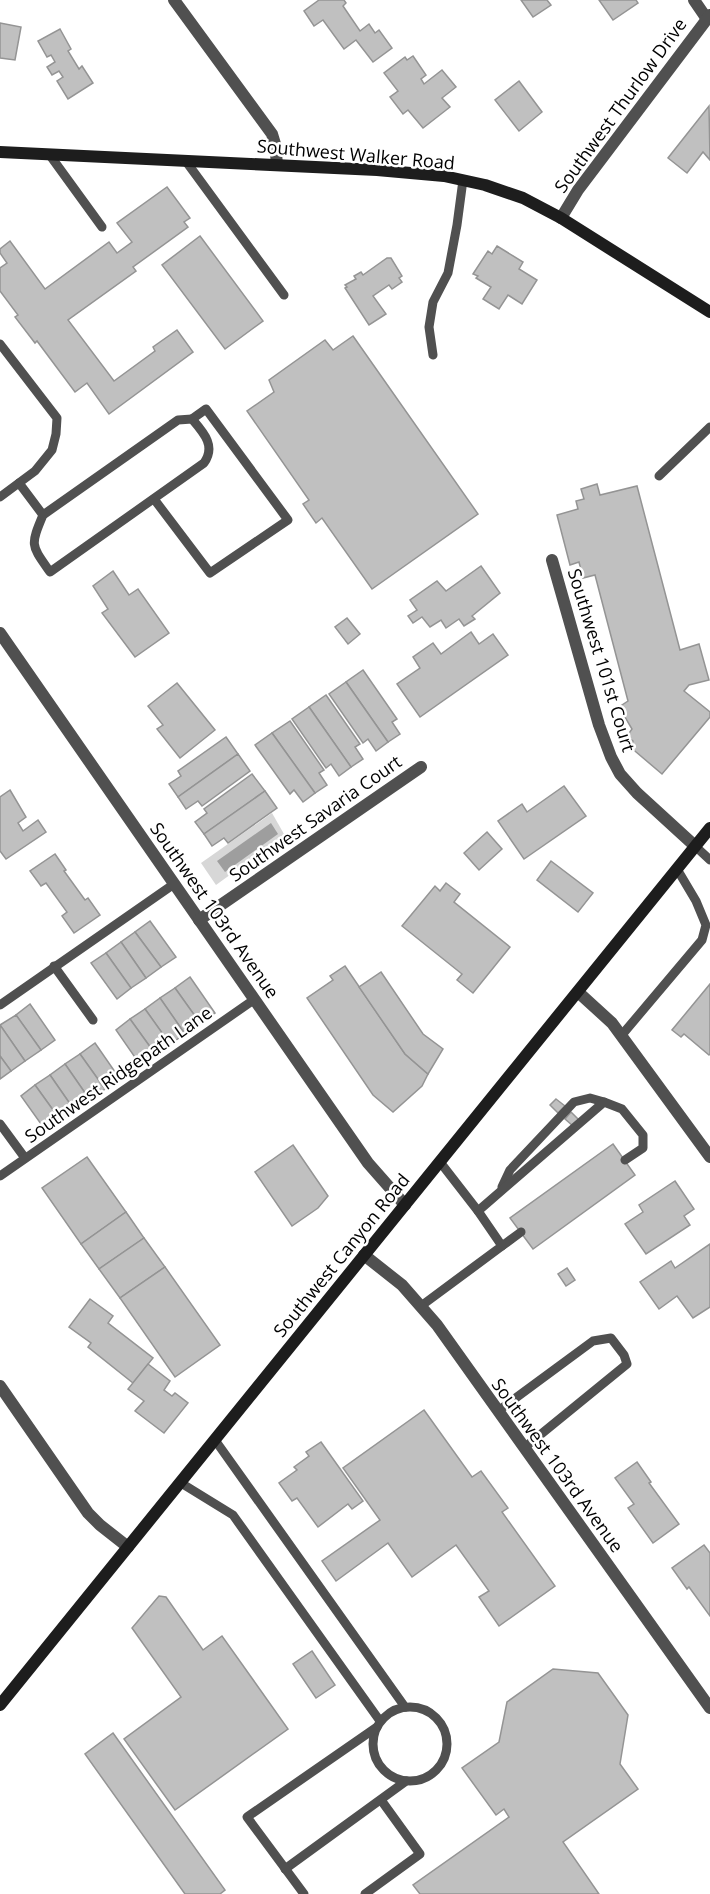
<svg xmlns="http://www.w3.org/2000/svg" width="710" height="1894" viewBox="0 0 710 1894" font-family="'Open Sans',sans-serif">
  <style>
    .green { fill: #d7d7d7 }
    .water { fill: #9e9e9e }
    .building { fill: #c0c0c0; stroke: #949494; stroke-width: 1.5 }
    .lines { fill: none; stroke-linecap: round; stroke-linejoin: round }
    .service { stroke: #505050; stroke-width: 9 }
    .minor { stroke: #505050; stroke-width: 12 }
    .secondary { stroke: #1d1d1d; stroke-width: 12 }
    .labels { text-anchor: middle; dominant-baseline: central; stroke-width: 5; stroke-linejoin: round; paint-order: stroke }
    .street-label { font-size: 18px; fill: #000; stroke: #fff }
  </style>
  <rect width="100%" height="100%" fill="#fff"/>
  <path class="green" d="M 272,813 L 284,834 L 282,837 L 216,885 L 201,863 Z"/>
  <path class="water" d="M 271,823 L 278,834 L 225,872 L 217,861 Z"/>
  <g class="building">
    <path d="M 319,0 L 344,0 L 346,3 L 343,6 L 360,31 L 369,24 L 375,33 L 379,30 L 392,48 L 373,62 L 356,40 L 344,49 L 323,20 L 314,26 L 304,11 Z"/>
    <path d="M 521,0 L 547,0 L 551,5 L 533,17 Z"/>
    <path d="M 599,0 L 636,0 L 638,3 L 613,20 Z"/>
    <path d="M 0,23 L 21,27 L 15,60 L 0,58 Z"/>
    <path d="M 60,29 L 71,49 L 68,51 L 79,69 L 82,66 L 93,83 L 68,99 L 57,81 L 63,77 L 59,71 L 52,75 L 47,67 L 55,62 L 51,55 L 47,57 L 38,41 Z"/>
    <path d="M 413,56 L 426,75 L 421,79 L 424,84 L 442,70 L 456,87 L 442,98 L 450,107 L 423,128 L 408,110 L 403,114 L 390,97 L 398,91 L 384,73 L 405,57 L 407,60 Z"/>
    <path d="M 519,81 L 542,112 L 519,131 L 495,100 Z"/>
    <path d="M 709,106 L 710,160 L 703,152 L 687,173 L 668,158 Z"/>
    <path d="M 167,187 L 190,218 L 184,222 L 188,227 L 133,267 L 136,271 L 68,320 L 114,381 L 155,351 L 153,347 L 177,330 L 193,352 L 109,414 L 87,383 L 75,392 L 37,341 L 35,343 L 15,317 L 18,315 L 0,291 L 0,268 L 7,263 L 0,253 L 0,249 L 10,241 L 45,289 L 109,242 L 117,253 L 132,242 L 117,223 Z"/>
    <path d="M 200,236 L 263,321 L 225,349 L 162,265 Z"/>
    <path d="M 497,246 L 523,262 L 519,269 L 537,280 L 522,304 L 508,295 L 499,309 L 483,299 L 491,287 L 476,278 L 478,276 L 473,274 L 488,251 L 492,254 Z"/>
    <path d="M 387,258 L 391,258 L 402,276 L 399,278 L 402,282 L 392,289 L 389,285 L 373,296 L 386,314 L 369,325 L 345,288 L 347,287 L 345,285 L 356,279 L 354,276 L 361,272 L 363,275 Z"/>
    <path d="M 353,336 L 478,514 L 372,589 L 322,518 L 316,523 L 303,504 L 309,500 L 247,411 L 274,392 L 269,380 L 325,340 L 333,350 Z"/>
    <path d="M 597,484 L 600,495 L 637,486 L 680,650 L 699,644 L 709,680 L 689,685 L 684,691 L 710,712 L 710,717 L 662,774 L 629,746 L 633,741 L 627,736 L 632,729 L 619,707 L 628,701 L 595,575 L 583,578 L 579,562 L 570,565 L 557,515 L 578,509 L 576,501 L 584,499 L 581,489 Z"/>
    <path d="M 481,566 L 500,593 L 472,616 L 475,619 L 464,626 L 459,619 L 446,628 L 441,620 L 430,627 L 422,617 L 413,623 L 408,616 L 417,610 L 410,600 L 437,581 L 446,591 Z"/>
    <path d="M 113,571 L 129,595 L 138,589 L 169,633 L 135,657 L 102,613 L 108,609 L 93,586 Z"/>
    <path d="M 347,618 L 360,634 L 348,644 L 335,627 Z"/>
    <path d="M 471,632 L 479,644 L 493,634 L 508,655 L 420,717 L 397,684 L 420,668 L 413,657 L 433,643 L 441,654 Z"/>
    <path d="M 363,670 L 397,719 L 392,722 L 400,734 L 388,742 L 346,682 Z"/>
    <path d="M 346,682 L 388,742 L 376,751 L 368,739 L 363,743 L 329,694 Z"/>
    <path d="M 177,683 L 215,730 L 180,758 L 157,729 L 163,725 L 148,706 Z"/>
    <path d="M 326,695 L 360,744 L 355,747 L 363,759 L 351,767 L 309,707 Z"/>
    <path d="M 309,707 L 351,767 L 339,776 L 331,764 L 326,768 L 292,719 Z"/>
    <path d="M 290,721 L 324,770 L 319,773 L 327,785 L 315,793 L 272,733 Z"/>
    <path d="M 272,733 L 315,793 L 303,802 L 294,790 L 290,794 L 255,745 Z"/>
    <path d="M 226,737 L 238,754 L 178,797 L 169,784 L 181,776 L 178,771 Z"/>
    <path d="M 238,754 L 250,771 L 202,806 L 198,801 L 186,809 L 178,797 Z"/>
    <path d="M 252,774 L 265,791 L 204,834 L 195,822 L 207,813 L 204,809 Z"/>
    <path d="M 564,786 L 586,816 L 524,859 L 498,821 L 522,804 L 527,812 Z"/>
    <path d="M 10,790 L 26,817 L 18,823 L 23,831 L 38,820 L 46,832 L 6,859 L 0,851 L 0,797 Z"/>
    <path d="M 265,791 L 277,808 L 228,843 L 224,838 L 212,846 L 204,834 Z"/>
    <path d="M 487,832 L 502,849 L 479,870 L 464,853 Z"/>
    <path d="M 55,854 L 66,870 L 64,871 L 85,900 L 88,898 L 100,915 L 74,933 L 62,916 L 67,912 L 46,883 L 41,886 L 30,871 Z"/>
    <path d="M 551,861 L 593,893 L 578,912 L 537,880 Z"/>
    <path d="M 446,883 L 460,894 L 454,902 L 510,947 L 473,993 L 457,980 L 462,974 L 402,926 L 435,886 L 440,891 Z"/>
    <path d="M 150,921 L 176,957 L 161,967 L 135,932 Z"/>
    <path d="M 135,932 L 161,967 L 146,978 L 121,942 Z"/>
    <path d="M 121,942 L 146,978 L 131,988 L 106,953 Z"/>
    <path d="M 106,953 L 131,988 L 117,999 L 91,963 Z"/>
    <path d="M 345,966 L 405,1054 L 428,1074 L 422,1086 L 393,1112 L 373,1095 L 307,998 L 333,980 L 330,976 Z"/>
    <path d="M 381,972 L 423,1034 L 443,1049 L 428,1074 L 405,1054 L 359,987 Z"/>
    <path d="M 190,977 L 215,1013 L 200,1023 L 175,988 Z"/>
    <path d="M 710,984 L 710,1054 L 709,1055 L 684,1034 L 681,1037 L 672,1030 Z"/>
    <path d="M 175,988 L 200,1023 L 185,1034 L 160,998 Z"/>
    <path d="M 160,998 L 185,1034 L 170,1044 L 145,1009 Z"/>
    <path d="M 30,1004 L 55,1040 L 41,1050 L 16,1015 Z"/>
    <path d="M 145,1009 L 170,1044 L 156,1055 L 130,1019 Z"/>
    <path d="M 16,1015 L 41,1050 L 25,1061 L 0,1025 Z"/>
    <path d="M 130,1019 L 156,1055 L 141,1066 L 116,1030 Z"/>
    <path d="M 0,1025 L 25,1061 L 11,1071 L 0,1056 Z"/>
    <path d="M 95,1043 L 120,1079 L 105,1089 L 80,1054 Z"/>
    <path d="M 80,1054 L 105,1089 L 90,1100 L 65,1064 Z"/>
    <path d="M 0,1056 L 11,1071 L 0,1079 Z"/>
    <path d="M 65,1064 L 90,1100 L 75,1111 L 50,1075 Z"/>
    <path d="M 50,1075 L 75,1111 L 61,1121 L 35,1085 Z"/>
    <path d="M 35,1085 L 61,1121 L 46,1131 L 21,1096 Z"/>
    <path d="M 556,1099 L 565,1106 L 558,1113 L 550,1105 Z"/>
    <path d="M 571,1112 L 579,1120 L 573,1126 L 565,1119 Z"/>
    <path d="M 613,1144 L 635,1175 L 533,1249 L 510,1218 Z"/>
    <path d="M 293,1145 L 328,1196 L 318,1208 L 292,1226 L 255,1172 Z"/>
    <path d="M 87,1157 L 126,1212 L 81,1244 L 42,1188 Z"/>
    <path d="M 675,1181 L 694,1209 L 684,1216 L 690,1225 L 646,1254 L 625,1224 L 643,1212 L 639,1205 Z"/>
    <path d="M 126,1212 L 144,1238 L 99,1269 L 81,1244 Z"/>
    <path d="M 144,1238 L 165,1267 L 120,1298 L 99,1269 Z"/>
    <path d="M 710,1244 L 710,1307 L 693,1318 L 677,1296 L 659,1309 L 640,1282 L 671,1261 L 675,1268 Z"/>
    <path d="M 165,1267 L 220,1345 L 175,1377 L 120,1298 Z"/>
    <path d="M 567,1268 L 575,1280 L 566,1286 L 558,1274 Z"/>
    <path d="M 90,1299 L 113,1316 L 108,1323 L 153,1358 L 133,1383 L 88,1347 L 91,1343 L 69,1327 Z"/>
    <path d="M 148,1364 L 170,1381 L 164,1390 L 172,1396 L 175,1393 L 188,1403 L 164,1433 L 135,1411 L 144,1401 L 128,1389 Z"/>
    <path d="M 424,1410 L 472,1477 L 481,1471 L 508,1508 L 502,1512 L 555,1586 L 499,1626 L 479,1597 L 489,1591 L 456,1545 L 412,1577 L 388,1543 L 336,1581 L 322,1561 L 380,1520 L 343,1468 Z"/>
    <path d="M 321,1442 L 363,1501 L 352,1509 L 348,1504 L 318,1527 L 297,1498 L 292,1501 L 279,1483 L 297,1470 L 294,1467 L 309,1456 L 306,1452 Z"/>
    <path d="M 637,1462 L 651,1482 L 649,1483 L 679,1524 L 653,1543 L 628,1508 L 634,1504 L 615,1478 Z"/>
    <path d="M 704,1545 L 710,1553 L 710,1616 L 689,1587 L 687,1589 L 672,1568 Z"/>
    <path d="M 159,1596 L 166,1597 L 203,1650 L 222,1636 L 288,1729 L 175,1810 L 124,1739 L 181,1697 L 132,1628 Z"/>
    <path d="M 312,1651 L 335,1685 L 316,1698 L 293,1664 Z"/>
    <path d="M 553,1669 L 598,1673 L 628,1715 L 620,1764 L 638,1789 L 563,1842 L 599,1894 L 420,1894 L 413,1885 L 509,1817 L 504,1809 L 496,1815 L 462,1768 L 499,1742 L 507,1702 Z"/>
    <path d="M 113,1733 L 225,1890 L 220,1894 L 185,1894 L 85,1754 Z"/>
  </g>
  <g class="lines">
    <g class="service">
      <path d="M 49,154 L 102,227"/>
      <path d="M 185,160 L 284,295"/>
      <path d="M 0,344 L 57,418 L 56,434 L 52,450 L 35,471 L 0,497"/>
      <path d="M 433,355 L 429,327 L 433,302 L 448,273 L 457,225 L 463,180"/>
      <path d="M 192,419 C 204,433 216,446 204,463 L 50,572 C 31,545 30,546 43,515 L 178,420 Z"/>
      <path d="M 659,476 L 710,427"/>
      <path d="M 19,483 L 43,515"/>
      <path d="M 154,499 L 210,573 L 288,520 L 206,409 L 192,419"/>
      <path d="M 695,846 L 710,860"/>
      <path d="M 54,966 L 93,1020"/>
      <path d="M 0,1005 L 174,884"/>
      <path d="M 621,1036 L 702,940 L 706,925 L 696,901 L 677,869"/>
      <path d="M 0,1124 L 25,1158"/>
      <path d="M 0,1176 L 255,999"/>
      <path d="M 502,1187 L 510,1170 L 574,1102 L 590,1098 L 604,1102"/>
      <path d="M 478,1211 L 604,1102 L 622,1109 L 643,1135 L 643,1148 L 625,1160"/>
      <path d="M 502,1246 L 521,1232"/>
      <path d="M 421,1306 L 502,1246 L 478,1211 L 440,1162"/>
      <path d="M 498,1411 L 593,1341 L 611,1338 L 624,1355 L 627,1364 L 524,1448"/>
      <path d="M 215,1440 L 405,1707"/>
      <path d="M 181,1483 L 233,1515 L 380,1721"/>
      <circle cx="410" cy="1744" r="37"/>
      <path d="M 285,1869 L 406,1781"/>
      <path d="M 304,1894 L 247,1817 L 377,1727"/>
      <path d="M 365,1894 L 420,1854 L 381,1800"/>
    </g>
    <g class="minor">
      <path d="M 174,0 L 272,134 L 275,144 L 277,164"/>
      <path d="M 694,0 L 707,19"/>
      <path d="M 561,218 L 578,190 L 710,15"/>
      <path d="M 552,560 L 599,725 L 611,757 L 620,774 L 637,793 L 695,846"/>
      <path d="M 0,633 L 368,1163 L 405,1205"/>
      <path d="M 199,920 L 421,767"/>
      <path d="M 578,992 L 612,1023 L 710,1157"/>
      <path d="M 364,1255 L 402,1285 L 437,1325 L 710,1708"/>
      <path d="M 0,1386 L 88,1513 L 100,1525 L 128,1547"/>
    </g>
    <g class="secondary">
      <path d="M 0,152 L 377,170 L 444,176 L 485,185 L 523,198 L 561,218 L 710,312"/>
      <path d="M 0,1705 L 710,828"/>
    </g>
  </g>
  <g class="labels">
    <g class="street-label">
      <text transform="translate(620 105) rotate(-54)">Southwest Thurlow Drive</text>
      <text transform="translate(356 154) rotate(5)">Southwest Walker Road</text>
      <text transform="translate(602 660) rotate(73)">Southwest 101st Court</text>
      <text transform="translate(315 818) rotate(-35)">Southwest Savaria Court</text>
      <text transform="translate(215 910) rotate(55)">Southwest 103rd Avenue</text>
      <text transform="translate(118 1074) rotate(-35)">Southwest Ridgepath Lane</text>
      <text transform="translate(341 1255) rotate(-51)">Southwest Canyon Road</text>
      <text transform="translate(558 1465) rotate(54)">Southwest 103rd Avenue</text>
    </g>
  </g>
</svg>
